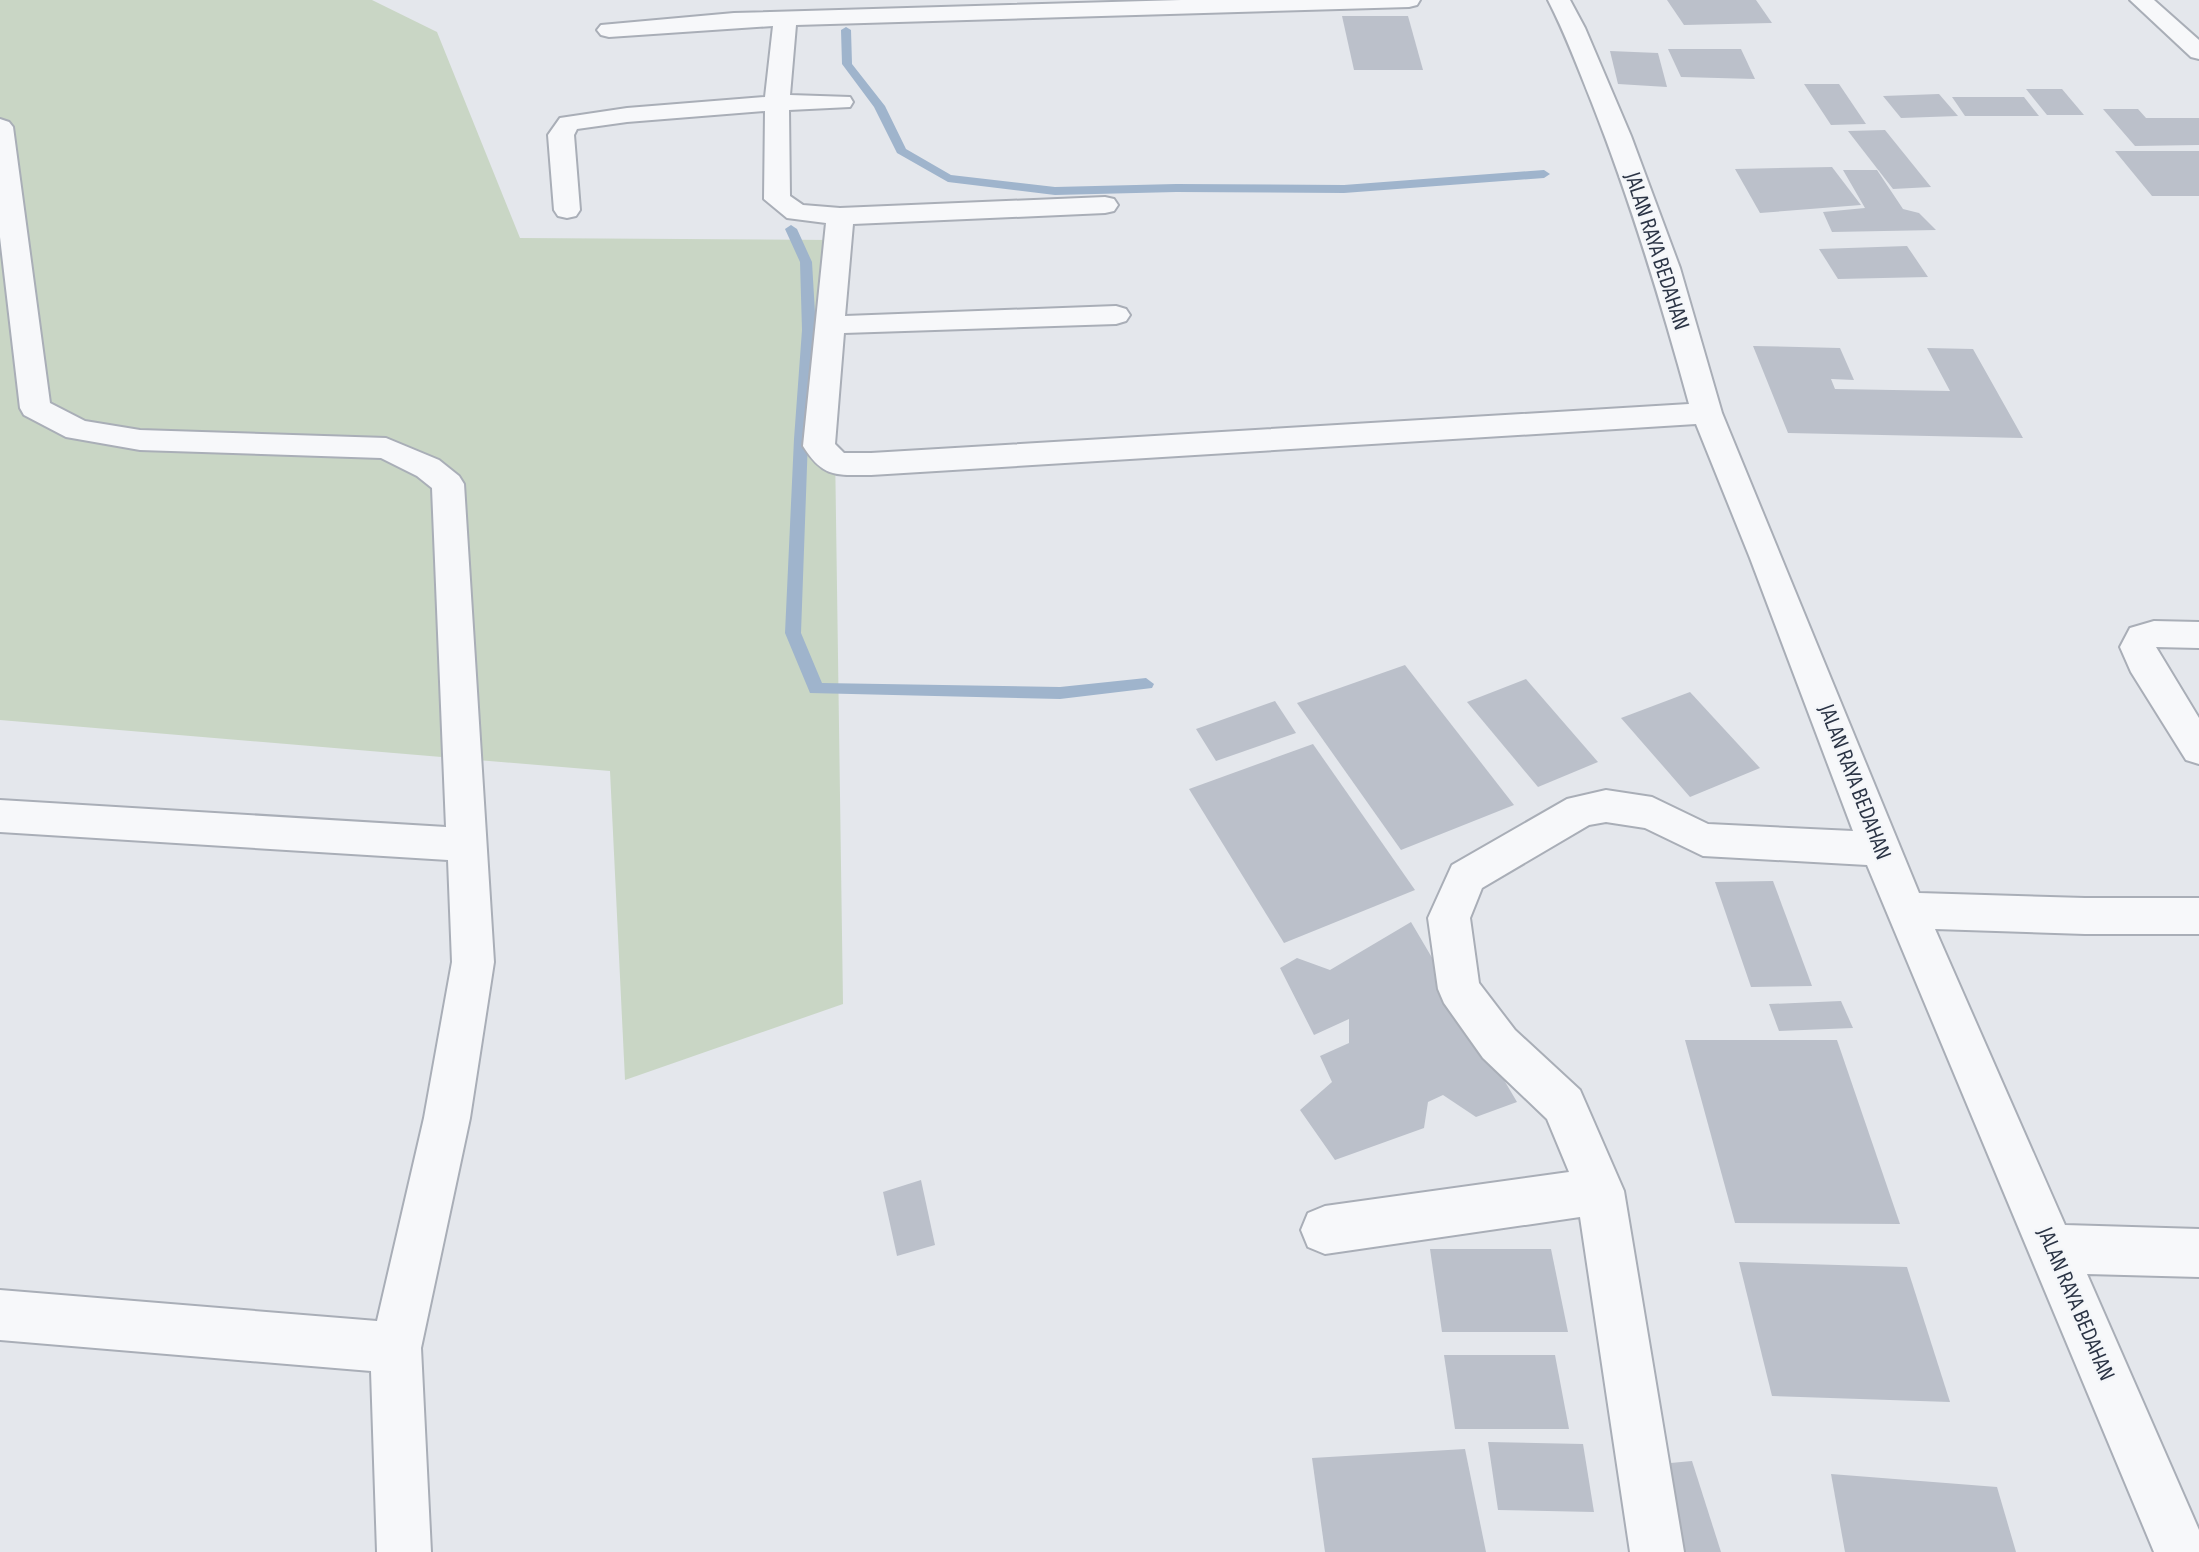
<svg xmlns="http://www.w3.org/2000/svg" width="2199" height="1552" viewBox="0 0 2199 1552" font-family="'Sofia Sans Condensed',sans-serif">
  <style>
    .green { fill: #c9d6c5 }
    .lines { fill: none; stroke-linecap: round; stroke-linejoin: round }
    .stream { fill: #9fb4cc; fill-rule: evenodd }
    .building { fill: #bbc0ca }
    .minor-casing { stroke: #a9aeb7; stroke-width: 4 }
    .minor { fill: #f7f8fa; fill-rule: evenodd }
    .labels { text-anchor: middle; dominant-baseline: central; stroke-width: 5; stroke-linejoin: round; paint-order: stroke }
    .street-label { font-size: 23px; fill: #2b3445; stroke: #f4f6f9 }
  </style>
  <rect width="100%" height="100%" fill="#e4e7ec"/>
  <path class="green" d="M 0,0 L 372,0 L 437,32 L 520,238 L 832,240 L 843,1004 L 625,1080 L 610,771 L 0,720 Z"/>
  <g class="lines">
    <g class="stream">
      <path d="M 846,27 L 851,30 L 852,64 L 885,106 L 906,149 L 951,175 L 1055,187 L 1176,184 L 1344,185 L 1544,170 L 1550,174 L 1544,178 L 1344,193 L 1176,192 L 1055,195 L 948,182 L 897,153 L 874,107 L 842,64 L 841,30 Z"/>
      <path d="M 791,225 L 797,229 L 812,262 L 816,330 L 808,439 L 801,633 L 822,683 L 1060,687 L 1146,678 L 1154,684 L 1152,688 L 1060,699 L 810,693 L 785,633 L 794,439 L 802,330 L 800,262 L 785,229 Z"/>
    </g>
  </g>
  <g class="building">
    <path d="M 1667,0 L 1756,0 L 1772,23 L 1684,25 Z"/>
    <path d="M 1342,16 L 1408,16 L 1423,70 L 1354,70 Z"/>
    <path d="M 1668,49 L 1741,49 L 1755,79 L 1681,77 Z"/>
    <path d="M 1610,51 L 1658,53 L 1667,87 L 1618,84 Z"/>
    <path d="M 1804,84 L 1839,84 L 1866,124 L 1831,125 Z"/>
    <path d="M 2026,89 L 2062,89 L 2084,115 L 2047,115 Z"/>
    <path d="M 1939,94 L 1958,116 L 1901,118 L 1883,96 Z"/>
    <path d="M 1952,97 L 2024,97 L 2039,116 L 1965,116 Z"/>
    <path d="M 2103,109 L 2138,109 L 2146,118 L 2199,118 L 2199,145 L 2135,146 Z"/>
    <path d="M 1885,130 L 1931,187 L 1893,189 L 1848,131 Z"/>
    <path d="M 2115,151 L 2199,151 L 2199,196 L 2152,196 Z"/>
    <path d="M 1832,167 L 1861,205 L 1760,213 L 1735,169 Z"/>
    <path d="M 1843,170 L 1877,170 L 1903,209 L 1919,213 L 1936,230 L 1832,232 L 1823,212 L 1865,208 Z"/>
    <path d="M 1907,246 L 1928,277 L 1838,279 L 1819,249 Z"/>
    <path d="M 1753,346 L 1840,348 L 1854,380 L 1831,379 L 1835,389 L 1950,391 L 1927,348 L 1973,349 L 2023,438 L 1788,433 Z"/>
    <path d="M 1405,665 L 1514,805 L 1401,850 L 1297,703 Z"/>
    <path d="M 1526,679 L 1598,762 L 1538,787 L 1467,702 Z"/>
    <path d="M 1690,692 L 1760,768 L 1690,797 L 1621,718 Z"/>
    <path d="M 1275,701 L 1296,733 L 1216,761 L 1196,729 Z"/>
    <path d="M 1313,744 L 1415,890 L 1284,943 L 1189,789 Z"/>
    <path d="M 1773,881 L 1812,986 L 1751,987 L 1715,882 Z"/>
    <path d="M 1411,922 L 1517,1102 L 1476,1117 L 1443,1095 L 1428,1102 L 1424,1128 L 1335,1160 L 1300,1110 L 1332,1082 L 1320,1056 L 1349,1043 L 1349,1019 L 1314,1035 L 1280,968 L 1297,958 L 1330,970 Z"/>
    <path d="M 1841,1001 L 1853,1028 L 1779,1031 L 1769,1004 Z"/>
    <path d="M 1685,1040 L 1837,1040 L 1900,1224 L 1735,1223 Z"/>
    <path d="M 921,1180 L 935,1245 L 897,1256 L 883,1192 Z"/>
    <path d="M 1430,1249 L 1551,1249 L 1568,1332 L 1442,1332 Z"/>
    <path d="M 1739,1262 L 1907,1267 L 1950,1402 L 1772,1396 Z"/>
    <path d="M 1444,1355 L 1555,1355 L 1569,1429 L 1455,1429 Z"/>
    <path d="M 1488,1442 L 1583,1444 L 1594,1512 L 1498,1510 Z"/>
    <path d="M 1465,1449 L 1486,1552 L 1325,1552 L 1312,1458 Z"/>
    <path d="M 1692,1461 L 1721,1552 L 1674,1552 L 1649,1465 Z"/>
    <path d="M 1831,1474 L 1997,1487 L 2016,1552 L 1845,1552 Z"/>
  </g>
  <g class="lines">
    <defs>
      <g id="minor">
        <path d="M 1181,0 L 1420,0 L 1417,5 L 1409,7 L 796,25 L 790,95 L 850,97 L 853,102 L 850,107 L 789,110 L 790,196 L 803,205 L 840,208 L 1105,197 L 1114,199 L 1118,205 L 1114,211 L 1105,213 L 853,224 L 845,316 L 1116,306 L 1126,309 L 1130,315 L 1126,321 L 1116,324 L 844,333 L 835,444 L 844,453 L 871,453 L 1689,404 C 1661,302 1631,202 1592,103 C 1578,68 1565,33 1548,0 L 1570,0 L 1585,28 L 1631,136 L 1680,268 L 1722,413 L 1919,893 L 2085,898 L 2199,898 L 2199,934 L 2085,934 L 1935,929 L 2065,1225 L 2199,1229 L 2199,1277 L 2087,1274 L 2199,1530 L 2199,1552 L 2154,1552 L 1867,865 L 1703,856 L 1645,828 L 1606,822 L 1589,825 L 1482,888 L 1470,918 L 1479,983 L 1515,1030 L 1580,1090 L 1624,1191 L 1684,1552 L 1630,1552 L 1580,1217 L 1325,1254 L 1308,1247 L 1301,1230 L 1308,1213 L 1325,1206 L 1569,1172 L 1547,1119 L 1483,1058 L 1444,1003 L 1438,989 L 1428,918 L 1452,865 L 1567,799 L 1606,790 L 1652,797 L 1708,824 L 1853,831 L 1750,558 L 1696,424 L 871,475 C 836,475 823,478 803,446 L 826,223 L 787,218 L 764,199 L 765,111 L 627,122 L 577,129 L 574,135 L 580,210 L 576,216 L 567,218 L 558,216 L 554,210 L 548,135 L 560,118 L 627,108 L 765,97 L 773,26 L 609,37 L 601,35 L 597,30 L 601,25 L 734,13 Z"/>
        <path d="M 2130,0 L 2154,0 L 2199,40 L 2199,59 L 2191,57 Z"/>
        <path d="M 0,119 L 9,122 L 13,127 L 50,403 L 85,421 L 140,430 L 386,438 L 439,460 L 459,476 L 464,484 L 494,962 L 470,1118 L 421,1348 L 431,1552 L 377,1552 L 371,1371 L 0,1340 L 0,1290 L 377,1321 L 424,1118 L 452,962 L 448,860 L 0,832 L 0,800 L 446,827 L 432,488 L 417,476 L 381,458 L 140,450 L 66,437 L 24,415 L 20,408 L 0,237 Z"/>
        <path d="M 2154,621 L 2199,622 L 2199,648 L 2156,647 L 2199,718 L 2199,764 L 2186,760 L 2131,672 L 2120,647 L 2130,628 Z"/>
      </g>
    </defs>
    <use href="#minor" class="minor-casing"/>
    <use href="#minor" class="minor"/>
  </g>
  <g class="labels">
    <g class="street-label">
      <text transform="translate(1657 251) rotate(72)">JALAN RAYA BEDAHAN</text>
      <text transform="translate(1855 782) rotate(69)">JALAN RAYA BEDAHAN</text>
      <text transform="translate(2076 1304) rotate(67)">JALAN RAYA BEDAHAN</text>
    </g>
  </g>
</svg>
